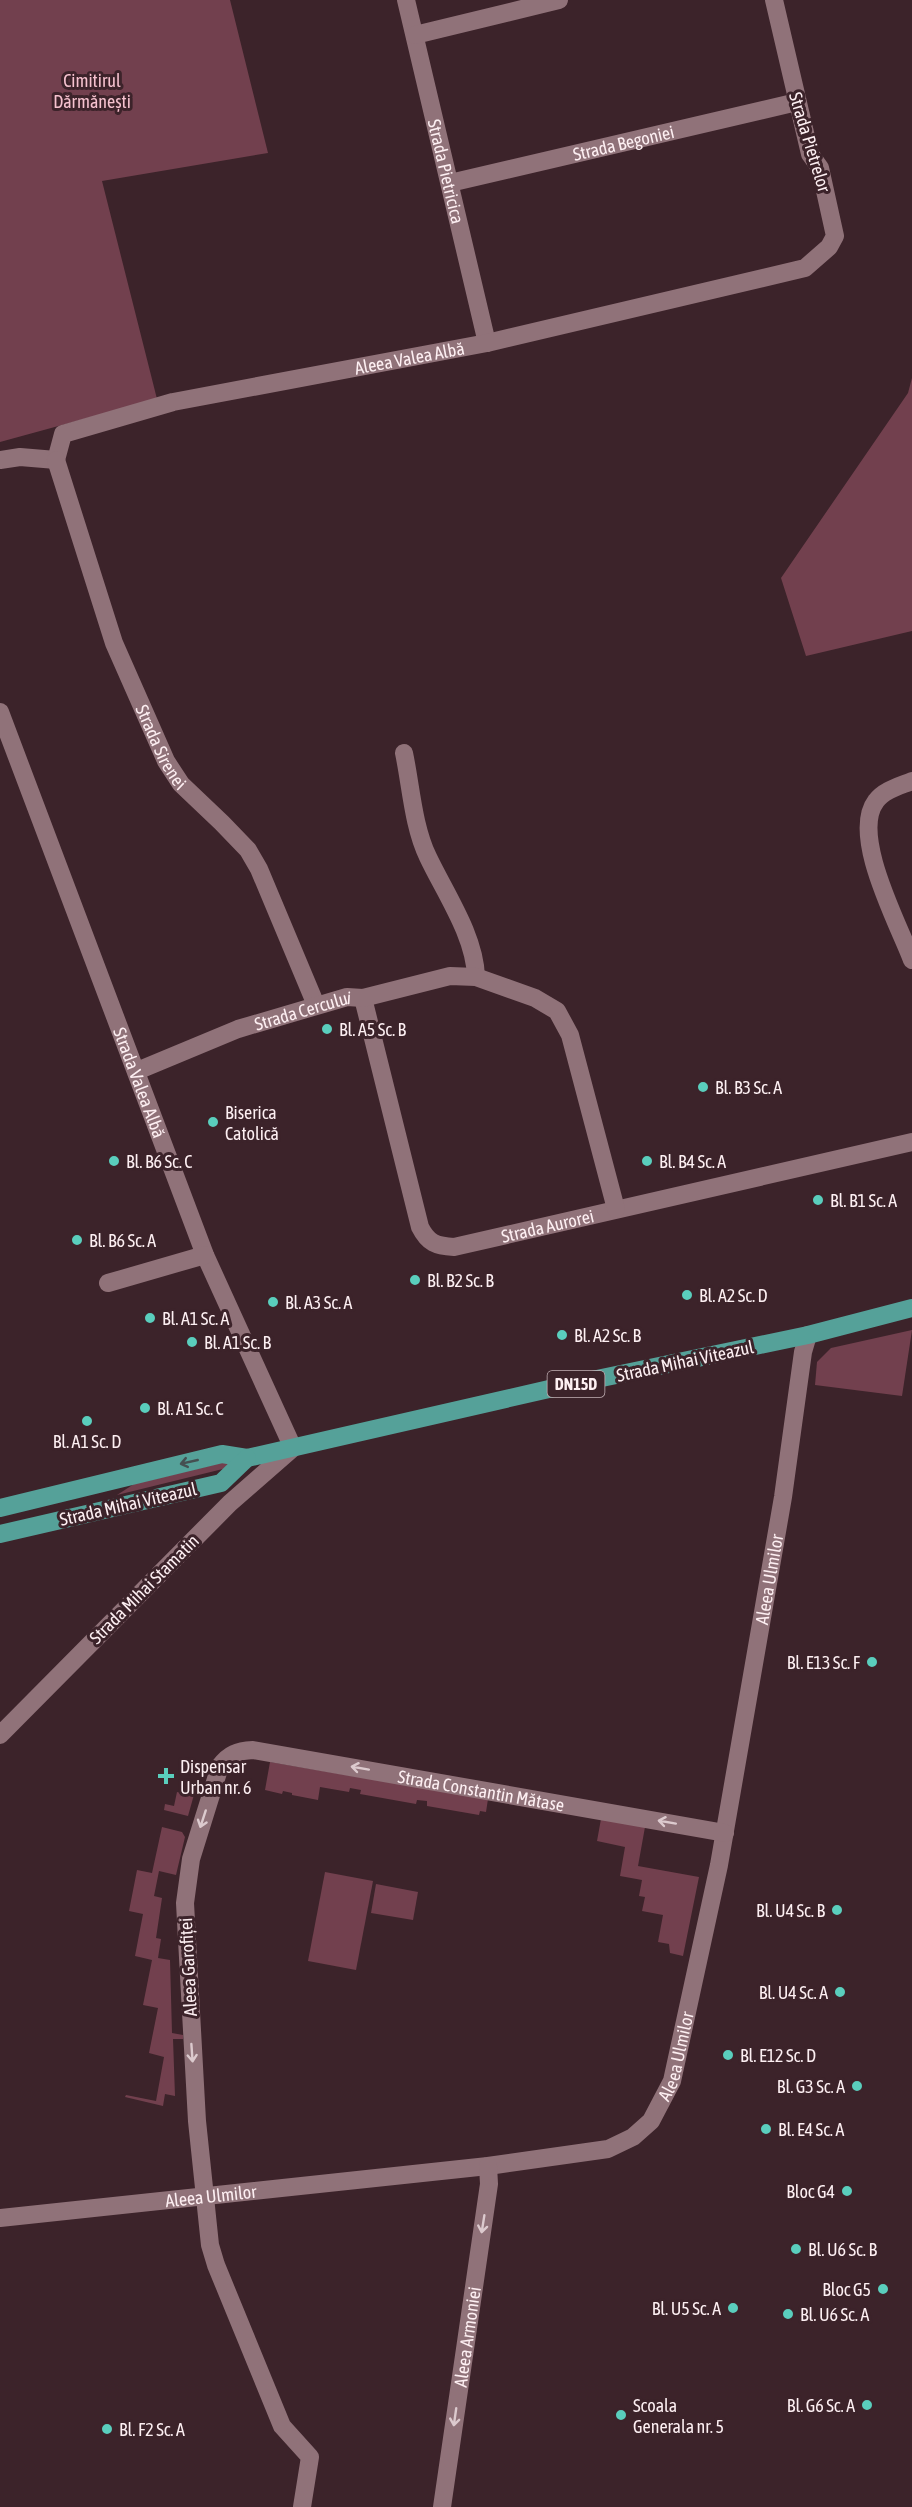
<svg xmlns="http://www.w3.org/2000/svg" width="912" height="2507" viewBox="0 0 912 2507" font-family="'Asap Condensed',sans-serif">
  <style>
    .green { fill: #72404e }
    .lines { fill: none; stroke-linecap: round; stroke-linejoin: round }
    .minor { stroke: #907279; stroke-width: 18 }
    .major { stroke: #55a199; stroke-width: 18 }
    .oneway { stroke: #454f51 }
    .oneway2 { stroke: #dccace }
    .poi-dot { fill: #5acebd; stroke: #3c232a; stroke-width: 2 }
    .labels { text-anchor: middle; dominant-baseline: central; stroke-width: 6; stroke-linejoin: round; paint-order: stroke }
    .shield { fill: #3c232a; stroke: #c3b2b6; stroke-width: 1.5 }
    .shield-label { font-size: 16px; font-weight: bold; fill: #fdeff2 }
    .park-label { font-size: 18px; fill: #f6c2cf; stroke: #3c232a }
    .street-label { font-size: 18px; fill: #fdeff2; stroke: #3c232a }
    .poi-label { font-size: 18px; fill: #fdeff2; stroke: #3c232a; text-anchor: start }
  </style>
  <rect width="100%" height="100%" fill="#3c232a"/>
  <g class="green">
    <path d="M 0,0 L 230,0 L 268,153 L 102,181 L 157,399 L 0,442 Z"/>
    <path d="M 912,378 L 912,631 L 806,656 L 781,578 L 908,393 Z"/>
    <path d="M 912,1330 L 902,1396 L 815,1385 L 817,1362 L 831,1348 Z"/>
    <path d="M 229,1461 L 231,1467 L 117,1495 L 134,1484 Z"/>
    <path d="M 270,1762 L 488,1799 L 486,1812 L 480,1811 L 479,1815 L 427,1806 L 427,1801 L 417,1800 L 416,1804 L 360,1794 L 361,1790 L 350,1788 L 349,1792 L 320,1787 L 318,1800 L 292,1795 L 292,1793 L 283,1791 L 282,1794 L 265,1790 Z"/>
    <path d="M 183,1781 L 197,1784 L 188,1816 L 164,1810 L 165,1804 L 174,1806 L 177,1792 L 186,1794 L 188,1785 L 182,1784 Z"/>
    <path d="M 601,1819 L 645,1827 L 638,1866 L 699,1877 L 683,1956 L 670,1953 L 669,1944 L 658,1942 L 663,1915 L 642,1911 L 645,1897 L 639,1896 L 642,1880 L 620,1876 L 625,1847 L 597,1841 Z"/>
    <path d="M 162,1827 L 182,1832 L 185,1837 L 176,1875 L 159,1871 L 154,1896 L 162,1898 L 156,1938 L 161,1939 L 158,1958 L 170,1960 L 172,2033 L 183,2035 L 183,2039 L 173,2039 L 175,2096 L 165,2094 L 163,2106 L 125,2097 L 126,2095 L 156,2101 L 164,2057 L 149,2053 L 158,2008 L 143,2005 L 152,1960 L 135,1956 L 143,1914 L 129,1911 L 137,1870 L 152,1873 Z"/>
    <path d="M 325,1872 L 373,1881 L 356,1970 L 308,1961 Z"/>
    <path d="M 376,1884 L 418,1892 L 413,1920 L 371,1913 Z"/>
  </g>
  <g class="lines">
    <g class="minor">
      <path id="s1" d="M 406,0 L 487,343"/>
      <path d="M 415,35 L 559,0"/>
      <path id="s2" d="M 450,183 L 797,102"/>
      <path d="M 0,460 L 20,457 L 56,460"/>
      <path id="s3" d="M 56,460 L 63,434 L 173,402 L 487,343 L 805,268 L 829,247 L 835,236 L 820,168 L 810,154 L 774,0"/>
      <path id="s4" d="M 56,460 L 114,643 L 166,761 L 181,784 L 222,823 L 248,850 L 259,869 L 316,1005"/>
      <path id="s5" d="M 0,712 L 205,1255 L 293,1448 L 230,1503 L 0,1735"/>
      <path d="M 404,753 C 411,786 413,826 428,857 C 445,893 475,936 476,977"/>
      <path d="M 912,781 C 900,786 884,790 876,801 C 850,835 899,925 912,960"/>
      <path id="s6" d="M 363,998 L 420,1227 C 428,1243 436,1246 454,1247 L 912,1142"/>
      <path id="s7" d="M 137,1071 L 238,1029 L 347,997 L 363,998 L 450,976 L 476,977 L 535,998 L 557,1011 L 570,1035 L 616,1209"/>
      <path d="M 108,1283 L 205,1255"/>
      <path id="s8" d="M 0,2218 L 488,2166 L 608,2149 L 633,2137 L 651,2121 L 672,2081 L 719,1865 L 783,1497 L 803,1352 L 808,1335"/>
      <path id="s9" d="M 302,2507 L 310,2457 L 282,2426 L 216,2265 L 210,2245 L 197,2121 L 185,1903 L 191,1859 L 220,1766 C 229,1754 237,1751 253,1750 L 725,1833"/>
      <path id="s10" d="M 442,2507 L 489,2184 L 488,2166"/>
    </g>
    <g class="major">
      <path d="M 0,1508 L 222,1454 L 247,1458 L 549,1389 L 808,1335 L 912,1308"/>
      <path d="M 0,1534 L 221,1483 L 247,1458"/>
    </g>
  </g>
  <defs><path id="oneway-shaft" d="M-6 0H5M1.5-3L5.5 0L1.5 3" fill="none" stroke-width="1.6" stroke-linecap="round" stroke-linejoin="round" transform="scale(1.5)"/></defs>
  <use class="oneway" href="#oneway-shaft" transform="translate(189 1462) rotate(167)"/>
  <g class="oneway2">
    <use href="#oneway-shaft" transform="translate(360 1768) rotate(-170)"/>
    <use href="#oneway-shaft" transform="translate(203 1819) rotate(108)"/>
    <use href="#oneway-shaft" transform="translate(667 1822) rotate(-170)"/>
    <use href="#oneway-shaft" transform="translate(192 2053) rotate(86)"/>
    <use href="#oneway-shaft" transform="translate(483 2224) rotate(99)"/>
    <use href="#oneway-shaft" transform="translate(455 2417) rotate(98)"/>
  </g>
  <g class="poi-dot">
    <circle cx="327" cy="1029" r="6"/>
    <circle cx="703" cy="1087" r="6"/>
    <circle cx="213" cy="1122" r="6"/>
    <circle cx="114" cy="1161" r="6"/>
    <circle cx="647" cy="1161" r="6"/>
    <circle cx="818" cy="1200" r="6"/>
    <circle cx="77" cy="1240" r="6"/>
    <circle cx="415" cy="1280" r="6"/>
    <circle cx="687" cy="1295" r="6"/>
    <circle cx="273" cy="1302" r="6"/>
    <circle cx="150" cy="1318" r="6"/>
    <circle cx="562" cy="1335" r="6"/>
    <circle cx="192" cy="1342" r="6"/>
    <circle cx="145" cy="1408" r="6"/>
    <circle cx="87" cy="1421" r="6"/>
    <circle cx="872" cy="1662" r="6"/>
    <path d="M163 1767h6v6h6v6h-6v6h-6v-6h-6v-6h6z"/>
    <circle cx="837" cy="1910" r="6"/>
    <circle cx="840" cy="1992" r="6"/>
    <circle cx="728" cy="2055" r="6"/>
    <circle cx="857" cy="2086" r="6"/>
    <circle cx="766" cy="2129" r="6"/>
    <circle cx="847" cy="2191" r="6"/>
    <circle cx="796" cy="2249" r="6"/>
    <circle cx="883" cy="2289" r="6"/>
    <circle cx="733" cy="2308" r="6"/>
    <circle cx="788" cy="2314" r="6"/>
    <circle cx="867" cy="2405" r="6"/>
    <circle cx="621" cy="2415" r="6"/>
    <circle cx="107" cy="2429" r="6"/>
  </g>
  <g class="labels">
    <rect class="shield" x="547.5" y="1371" width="57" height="26" rx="4.5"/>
    <g class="shield-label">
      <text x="576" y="1384">DN15D</text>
    </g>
    <g class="park-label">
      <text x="92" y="80">Cimitirul<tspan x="92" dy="21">Dărmănești</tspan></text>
    </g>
    <g class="street-label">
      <text stroke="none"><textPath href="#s2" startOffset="178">Strada Begoniei</textPath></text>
      <text transform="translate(810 142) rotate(73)">Strada Pietrelor</text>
      <text stroke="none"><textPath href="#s1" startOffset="176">Strada Pietricica</textPath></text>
      <text stroke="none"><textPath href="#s3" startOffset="382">Aleea Valea Albă</textPath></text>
      <text stroke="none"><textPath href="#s4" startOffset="306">Strada Sirenei</textPath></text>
      <text stroke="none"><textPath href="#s7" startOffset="177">Strada Cercului</textPath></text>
      <text stroke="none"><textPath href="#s5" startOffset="396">Strada Valea Albă</textPath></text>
      <text stroke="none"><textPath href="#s6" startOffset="374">Strada Aurorei</textPath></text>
      <text transform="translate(685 1361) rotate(-12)">Strada Mihai Viteazul</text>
      <text transform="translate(128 1504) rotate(-13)">Strada Mihai Viteazul</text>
      <text stroke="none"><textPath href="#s8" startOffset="1220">Aleea Ulmilor</textPath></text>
      <text transform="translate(144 1589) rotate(-45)">Strada Mihai Stamatin</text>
      <text stroke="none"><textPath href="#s9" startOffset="1042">Strada Constantin Mătase</textPath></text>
      <text transform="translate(188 1967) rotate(-93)">Aleea Garofiței</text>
      <text stroke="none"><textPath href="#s8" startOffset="734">Aleea Ulmilor</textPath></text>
      <text stroke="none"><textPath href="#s8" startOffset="212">Aleea Ulmilor</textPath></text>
      <text stroke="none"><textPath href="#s10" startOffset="172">Aleea Armoniei</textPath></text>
    </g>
    <g class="poi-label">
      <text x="339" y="1029">Bl. A5 Sc. B</text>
      <text x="715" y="1087">Bl. B3 Sc. A</text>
      <text x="225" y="1112">Biserica<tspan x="225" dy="21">Catolică</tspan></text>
      <text x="126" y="1161">Bl. B6 Sc. C</text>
      <text x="659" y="1161">Bl. B4 Sc. A</text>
      <text x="830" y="1200">Bl. B1 Sc. A</text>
      <text x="89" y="1240">Bl. B6 Sc. A</text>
      <text x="427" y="1280">Bl. B2 Sc. B</text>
      <text x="699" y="1295">Bl. A2 Sc. D</text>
      <text x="285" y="1302">Bl. A3 Sc. A</text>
      <text x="162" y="1318">Bl. A1 Sc. A</text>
      <text x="574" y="1335">Bl. A2 Sc. B</text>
      <text x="204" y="1342">Bl. A1 Sc. B</text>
      <text x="157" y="1408">Bl. A1 Sc. C</text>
      <text x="87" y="1441" text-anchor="middle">Bl. A1 Sc. D</text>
      <text x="860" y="1662" text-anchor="end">Bl. E13 Sc. F</text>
      <text x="180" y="1766">Dispensar<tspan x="180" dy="21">Urban nr. 6</tspan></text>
      <text x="825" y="1910" text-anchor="end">Bl. U4 Sc. B</text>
      <text x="828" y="1992" text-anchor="end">Bl. U4 Sc. A</text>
      <text x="740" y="2055">Bl. E12 Sc. D</text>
      <text x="845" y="2086" text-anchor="end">Bl. G3 Sc. A</text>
      <text x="778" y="2129">Bl. E4 Sc. A</text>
      <text x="835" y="2191" text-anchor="end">Bloc G4</text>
      <text x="808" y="2249">Bl. U6 Sc. B</text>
      <text x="871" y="2289" text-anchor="end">Bloc G5</text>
      <text x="721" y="2308" text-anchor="end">Bl. U5 Sc. A</text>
      <text x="800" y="2314">Bl. U6 Sc. A</text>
      <text x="633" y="2405">Scoala<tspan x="633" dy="21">Generala nr. 5</tspan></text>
      <text x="855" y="2405" text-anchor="end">Bl. G6 Sc. A</text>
      <text x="119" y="2429">Bl. F2 Sc. A</text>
    </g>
  </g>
</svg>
